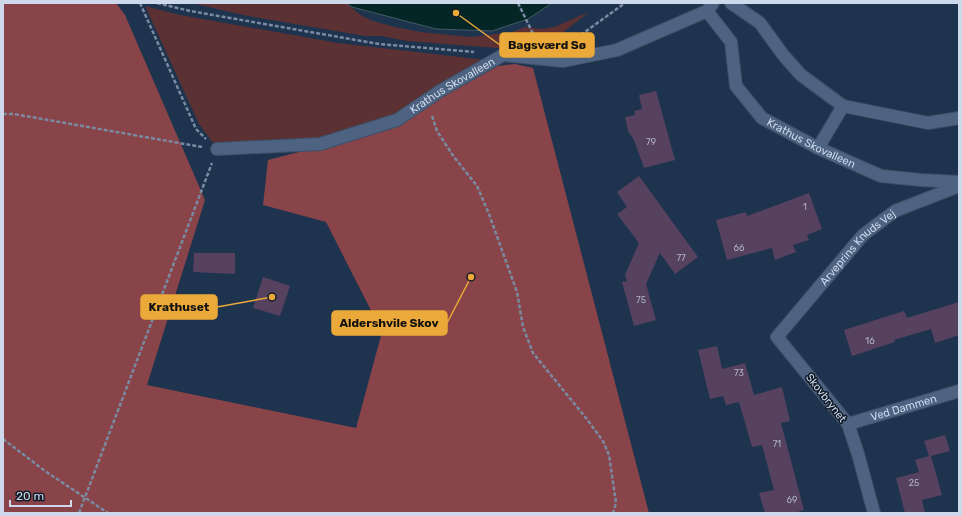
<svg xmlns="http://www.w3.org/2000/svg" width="962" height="516" viewBox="0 0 962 516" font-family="Rubik,sans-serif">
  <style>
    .green { fill: #5b3134 }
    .forest { fill: #894449 }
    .water { fill: #052627; stroke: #415c62 }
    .building { fill: #56415f }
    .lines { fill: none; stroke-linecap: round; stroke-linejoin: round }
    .lane-casing { stroke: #3e4f67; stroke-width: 14 }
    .street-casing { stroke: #3e4f67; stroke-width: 14 }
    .path { stroke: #7a8aa1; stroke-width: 2.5; stroke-dasharray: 4 2; stroke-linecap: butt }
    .lane { stroke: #4d6381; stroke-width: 12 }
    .street { stroke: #4d6381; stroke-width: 12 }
    .labels { text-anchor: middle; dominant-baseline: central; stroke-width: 3; stroke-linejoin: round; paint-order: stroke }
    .number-label { font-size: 9px; fill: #afb3c8 }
    .street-label { font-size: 11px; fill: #cdd9eb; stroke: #111a27 }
    .leader { fill: none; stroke: #eba939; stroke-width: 1.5 }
    .callout-dot { fill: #eba939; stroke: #111a27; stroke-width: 1.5 }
    .callout { fill: #eba939; stroke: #eba939; stroke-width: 1.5 }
    .callout-label { font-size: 12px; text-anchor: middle; font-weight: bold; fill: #111 }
  </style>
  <rect width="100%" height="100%" fill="#1e334e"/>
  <g class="green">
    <path d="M 191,3 L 346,3 L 362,16 L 373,21 L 395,27 L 420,32 L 471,37 L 512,32 L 525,27 L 540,29 L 554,27 L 589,12 L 561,34 L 534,51 L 407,41 L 381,36 L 365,36 L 243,15 Z"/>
    <path d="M 145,6 L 180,15 L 338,43 L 486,60 L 395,116 L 316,138 L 213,143 L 199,124 Z"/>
  </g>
  <path class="forest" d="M 3,3 L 116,3 L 125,15 L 205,200 L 147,385 L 356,428 L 382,332 L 326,222 L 263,205 L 268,160 L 391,128 L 451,92 L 498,66 L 515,64 L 533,68 L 649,513 L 3,513 Z"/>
  <path class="water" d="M 346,3 L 552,3 L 528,19 L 492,31 L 436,29 L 352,7 Z"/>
  <g class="building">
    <path d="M 656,91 L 675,160 L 644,168 L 634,140 L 628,131 L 625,117 L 635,115 L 634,111 L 642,109 L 639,95 Z"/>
    <path d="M 639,176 L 698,257 L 675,274 L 660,253 L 646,284 L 656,320 L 634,326 L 622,282 L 627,281 L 625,275 L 639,243 L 617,214 L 627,207 L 617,192 Z"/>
    <path d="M 809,193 L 822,229 L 807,235 L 809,240 L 793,245 L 796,252 L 775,260 L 772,248 L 727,260 L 716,220 L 746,212 L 747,216 Z"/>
    <path d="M 194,253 L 235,253 L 235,274 L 193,272 Z"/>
    <path d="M 263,277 L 290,286 L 280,316 L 253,308 Z"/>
    <path d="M 959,302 L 959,335 L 935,343 L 931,329 L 894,340 L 895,342 L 852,356 L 844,330 L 904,311 L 907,318 Z"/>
    <path d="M 717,346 L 722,369 L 745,363 L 754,395 L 782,387 L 790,421 L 781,423 L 804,510 L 794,513 L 765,513 L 759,493 L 774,490 L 762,445 L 752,447 L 739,402 L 726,405 L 723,396 L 710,399 L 698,350 Z"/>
    <path d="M 945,435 L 950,451 L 931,456 L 942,495 L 922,500 L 925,513 L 905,513 L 896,478 L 919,472 L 915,460 L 929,456 L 924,441 Z"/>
  </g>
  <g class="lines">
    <defs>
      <g id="lane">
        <path d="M 731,3 L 760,23 L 784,56 L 801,75 L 843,106 L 928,123 L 959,118"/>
        <path id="s1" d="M 707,11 L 731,42 L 736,86 L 762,118 L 818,148 L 881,176 L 921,180 L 959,182"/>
        <path d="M 818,148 L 843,106"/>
        <path id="s2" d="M 217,149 L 320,144 L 397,120 L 440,91 L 503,55 L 563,61 L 617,50 L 707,11 L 713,3"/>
      </g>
      <g id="street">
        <path id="s3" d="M 848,424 L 959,391"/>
        <path id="s4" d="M 874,513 L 858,454 L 848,424 L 777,337 L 863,235 L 895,211 L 959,186"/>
      </g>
    </defs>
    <use href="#lane" class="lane-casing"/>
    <use href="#street" class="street-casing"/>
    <g class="path">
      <path d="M 140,3 L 196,129 L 206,139"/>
      <path d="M 157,3 L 190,11 L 379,44 L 474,52"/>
      <path d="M 518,3 L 537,42"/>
      <path d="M 571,42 L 625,3"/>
      <path d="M 3,114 L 14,114 L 202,147"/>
      <path d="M 432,116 L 437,131 L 454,157 L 477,186 L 489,214 L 517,292 L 523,327 L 533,353 L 586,418 L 603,441 L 609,455 L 616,503 L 613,513"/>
      <path d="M 3,439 L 45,471 L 108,513"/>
      <path d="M 79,513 L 212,163"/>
    </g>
    <use href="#lane" class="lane"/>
    <use href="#street" class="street"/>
  </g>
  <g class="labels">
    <g class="number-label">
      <text x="651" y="142">79</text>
      <text x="805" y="207">1</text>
      <text x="739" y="248">66</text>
      <text x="681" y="258">77</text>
      <text x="641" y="300">75</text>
      <text x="870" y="341">16</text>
      <text x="739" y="373">73</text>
      <text x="777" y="444">71</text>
      <text x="914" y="483">25</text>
      <text x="792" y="500">69</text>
    </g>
    <g class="street-label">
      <text stroke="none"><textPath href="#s2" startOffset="249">Krathus Skovalleen</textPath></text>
      <text stroke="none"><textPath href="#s1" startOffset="180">Krathus Skovalleen</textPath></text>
      <text stroke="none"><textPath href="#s4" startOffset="326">Arveprins Knuds Vej</textPath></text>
      <text transform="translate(826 398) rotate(52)">Skovbrynet</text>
      <text stroke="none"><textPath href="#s3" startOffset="58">Ved Dammen</textPath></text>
    </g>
  </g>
  <path class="leader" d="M456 13L500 45M272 297L217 307M471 277L447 323"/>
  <g class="callout-dot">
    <circle cx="456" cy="13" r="4"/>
    <circle cx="272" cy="297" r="4"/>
    <circle cx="471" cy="277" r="4"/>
  </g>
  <g class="callout">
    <rect x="500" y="33" width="94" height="24" rx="4"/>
    <rect x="141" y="295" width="76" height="24" rx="4"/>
    <rect x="332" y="311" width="115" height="24" rx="4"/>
  </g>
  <g class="callout-label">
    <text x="547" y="49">Bagsværd Sø</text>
    <text x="179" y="311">Krathuset</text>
    <text x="389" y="327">Aldershvile Skov</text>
  </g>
  <rect width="962" height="516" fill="none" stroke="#cdd9eb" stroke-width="8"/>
  <path d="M10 500v6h61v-6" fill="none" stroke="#cdd9eb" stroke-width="2"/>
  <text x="16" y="500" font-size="12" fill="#cdd9eb" stroke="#111a27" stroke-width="3" paint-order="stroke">20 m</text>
</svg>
